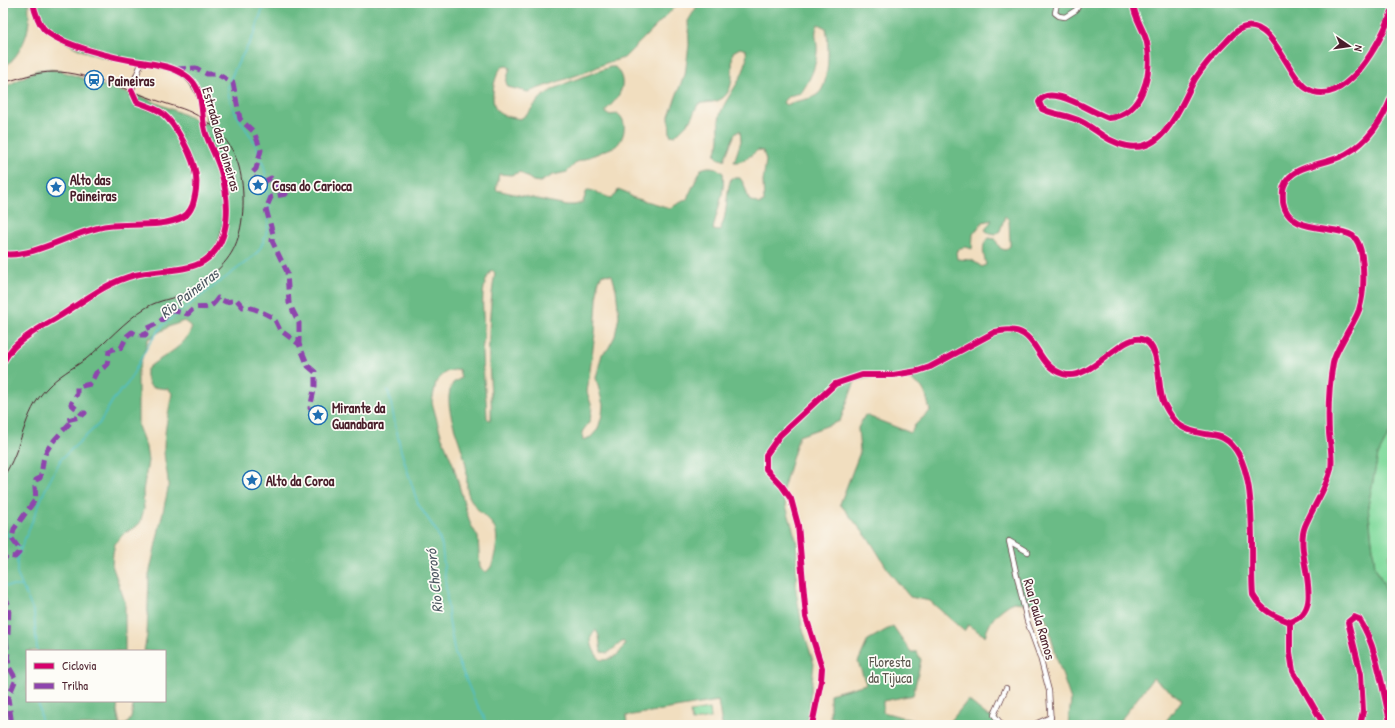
<svg xmlns="http://www.w3.org/2000/svg" width="1395" height="728" viewBox="0 0 1395 728" font-family="'Patrick Hand',sans-serif">
  <style>
    .green { fill: #84db9f; stroke: #677d65 }
    .forest { fill: #6bbb86; stroke: #5a6d58; fill-rule: evenodd }
    .lines { fill: none; stroke-linecap: round; stroke-linejoin: round }
    .stream { stroke: #50bec6; stroke-width: 1.5 }
    .minor-casing { stroke: #633c41; stroke-width: 6 }
    .minor { stroke: #fff; stroke-width: 4.5 }
    .tram { stroke: #4a1f2b; stroke-width: 1 }
    .minor-bridge-casing { stroke: #633c41; stroke-width: 6; stroke-linecap: butt }
    .minor-bridge { stroke: #fff; stroke-width: 4.5 }
    .quiet { stroke: #8e44ad; stroke-width: 5; stroke-dasharray: 10 5; stroke-linecap: butt }
    .cycleway-casing { stroke: #fdfcf7; stroke-width: 8 }
    .cycleway { stroke: #d6006c; stroke-width: 6 }
    .labels { text-anchor: middle; dominant-baseline: central; stroke-width: 3.5; stroke-linejoin: round; paint-order: stroke }
    .poi-label { font-size: 14px; font-weight: bold; fill: #4a1f2b; stroke: #fdfcf7; text-anchor: start }
    .street-label { font-size: 14px; fill: #4a1f2b; stroke: #fdfcf7 }
    .park-label { font-size: 14px; fill: #5b574e; stroke: #fdfcf7 }
    .water-label { font-size: 15px; font-style: italic; fill: #4c5761; stroke: #fdfcf7 }
  </style>
  <rect width="100%" height="100%" fill="#fdfcf7"/>
  <filter id="ink" filterUnits="userSpaceOnUse"><feTurbulence type="fractalNoise" baseFrequency=".025" numOctaves="2"/><feDisplacementMap in="SourceGraphic" scale="8" xChannelSelector="R" yChannelSelector="G"/><feConvolveMatrix kernelMatrix="1 2 1 2 8 2 1 2 1" color-interpolation-filters="sRGB"/></filter>
  <filter id="wash" filterUnits="userSpaceOnUse"><feTurbulence type="fractalNoise" baseFrequency=".012" numOctaves="4" result="noise"/><feDisplacementMap in="SourceGraphic" scale="16" xChannelSelector="R" yChannelSelector="G"/><feGaussianBlur stdDeviation="0.9" result="paint"/><feColorMatrix in="noise" values="0 0 0 0 0 0 0 0 0 0 0 0 0 0 0 0 0 1.4 0 .05"/><feComposite in="paint" operator="in"/></filter>
  <g filter="url(#wash)">
    <rect width="100%" height="100%" fill="#f1debf"/>
    <g class="green">
      <path d="M 1392,428 L 1392,551 L 1389,556 L 1389,572 L 1392,575 L 1392,614 L 1379,574 L 1375,567 L 1368,506 L 1378,455 Z"/>
      <path d="M 710,709 L 711,718 L 692,721 L 690,712 Z"/>
    </g>
    <g class="forest">
      <path d="M 3,3 L 29,3 C 28,11 30,20 28,28 C 26,41 15,62 3,67 Z"/>
      <path d="M 30,3 L 679,3 L 624,58 L 606,63 L 589,71 L 528,92 L 508,87 L 506,82 L 510,68 L 507,66 L 502,67 C 494,75 489,101 497,111 C 502,117 513,117 520,119 C 531,113 535,102 544,95 C 563,82 589,75 610,67 L 615,67 C 630,83 619,98 606,110 L 606,113 L 608,115 L 618,114 C 628,121 625,138 616,146 L 577,162 L 567,172 L 553,175 L 540,182 L 533,181 L 520,172 L 511,175 L 499,174 L 496,190 L 565,205 L 575,205 L 583,202 L 587,190 C 596,190 602,196 611,198 L 616,195 L 618,189 L 628,193 L 631,197 L 670,208 L 687,199 L 701,169 C 711,165 715,167 723,173 C 726,192 716,212 713,230 L 719,231 C 729,214 725,196 731,178 L 740,178 L 744,184 L 749,200 L 759,204 L 764,202 L 763,181 L 766,160 L 763,151 L 758,150 C 751,155 743,163 734,162 L 741,141 L 740,130 L 735,134 L 724,160 L 719,159 L 715,155 C 717,149 719,143 719,137 C 719,130 718,122 720,115 C 727,93 750,74 746,50 L 740,48 L 733,52 C 730,68 738,93 717,101 C 711,103 704,102 698,104 L 690,121 L 675,136 L 670,135 L 669,116 L 681,83 L 685,75 L 689,45 L 688,21 L 699,3 L 1392,3 L 1392,428 L 1378,455 L 1368,506 L 1375,567 L 1383,582 L 1392,614 L 1392,725 L 1163,725 L 1182,700 L 1153,678 L 1117,725 L 1068,725 L 1071,700 L 1057,659 L 1047,621 L 1036,604 L 1013,602 C 997,612 991,618 985,636 L 968,625 L 964,631 L 930,601 L 910,597 L 890,573 L 871,542 L 840,504 L 860,452 L 858,428 L 865,415 L 911,433 L 915,425 L 930,411 C 928,403 926,390 919,385 C 903,372 873,376 855,381 L 840,421 L 799,436 L 782,492 L 797,543 L 796,591 L 802,626 L 814,664 L 807,725 L 722,725 L 718,701 L 626,716 L 627,725 L 3,725 L 3,88 L 37,70 L 47,69 L 61,71 L 117,90 L 145,98 L 206,124 L 205,90 C 197,85 189,79 181,75 C 145,59 102,65 68,43 C 52,32 42,18 30,3 ZM 818,24 L 826,28 C 829,42 830,83 819,93 C 811,101 797,99 787,105 L 783,103 C 786,95 793,95 801,93 C 810,80 816,67 817,52 C 818,41 813,34 818,24 ZM 1005,216 L 1009,220 L 1010,243 L 1010,246 L 1005,250 L 1000,248 L 995,239 L 989,238 C 980,244 984,256 986,265 L 982,267 L 972,260 L 957,259 L 956,252 L 960,248 L 966,247 L 972,249 L 973,234 L 983,222 L 992,220 L 985,230 L 989,233 L 995,234 L 1000,231 ZM 492,270 L 495,273 C 490,302 488,334 489,363 C 490,382 492,400 491,419 L 489,420 L 487,418 C 487,396 482,375 482,353 C 482,347 484,341 484,335 C 484,315 478,286 492,270 ZM 602,274 L 612,275 L 616,289 L 619,316 L 615,336 L 608,349 L 602,354 L 596,378 L 603,405 L 602,415 L 598,429 L 591,437 L 583,440 L 582,432 L 590,421 L 592,407 L 587,392 L 595,334 L 598,283 ZM 184,321 L 192,327 C 185,352 148,361 146,372 C 145,378 149,383 151,387 L 168,389 L 172,393 C 169,411 164,431 164,449 C 164,463 169,475 168,489 L 149,575 L 147,635 L 144,651 L 165,651 L 165,701 L 134,701 L 131,718 L 127,724 L 120,725 L 117,711 L 118,701 L 27,701 L 27,651 L 125,651 L 125,602 L 112,565 L 113,553 L 115,544 L 125,532 L 134,528 L 140,523 L 144,509 L 143,491 L 148,461 L 146,447 L 138,426 L 138,372 L 148,339 L 168,327 ZM 459,369 L 461,378 L 453,383 C 440,404 462,442 466,466 C 468,475 465,487 469,496 C 482,523 503,518 495,553 C 493,561 493,567 486,572 L 480,568 L 478,537 L 471,525 L 466,510 L 453,464 L 441,435 L 432,402 L 436,382 L 446,372 ZM 596,630 L 599,636 L 601,652 L 608,653 L 623,641 L 625,644 C 620,655 612,660 601,660 C 594,653 591,646 591,636 Z"/>
      <path d="M 893,626 L 911,652 L 917,652 L 921,660 L 913,695 L 883,701 L 883,712 L 912,720 L 950,722 L 968,700 L 989,717 L 994,715 L 1001,725 L 860,725 L 856,720 L 830,717 L 830,694 L 866,684 L 858,662 L 868,640 Z"/>
    </g>
    <g class="lines">
      <g class="stream">
        <path d="M 388,390 L 401,451 L 418,504 L 437,532 L 442,546 L 449,621 L 455,654 L 475,701 L 483,714 L 486,725"/>
        <path d="M 3,529 L 20,549"/>
        <path d="M 3,586 L 22,586"/>
        <path d="M 37,651 L 34,613 L 17,574 L 17,558 L 45,490 L 61,459 L 99,424 L 113,400 L 128,383 L 149,344 L 163,325 L 254,256 C 278,231 270,171 255,143 C 246,127 228,108 228,89 C 228,76 249,46 255,32 C 258,22 261,12 265,3"/>
        <path d="M 38,701 L 42,725"/>
      </g>
    </g>
  </g>
  <g filter="url(#ink)">
    <g class="lines">
      <defs>
        <g id="minor">
          <path d="M 33,3 C 35,12 38,21 43,28 C 50,37 65,42 75,45 C 92,50 108,56 125,59 C 156,66 189,63 200,99"/>
          <path d="M 1057,3 L 1055,13 L 1059,16 L 1065,17 L 1076,10 L 1080,3"/>
          <path d="M 1133,3 C 1134,18 1144,29 1147,43 C 1153,72 1143,115 1109,118 C 1094,114 1049,82 1039,102 L 1042,109 C 1055,115 1069,115 1082,122 C 1097,130 1109,143 1127,146 C 1165,154 1181,104 1195,79 C 1204,65 1215,53 1226,42 C 1231,37 1235,31 1242,28 C 1272,16 1287,75 1306,88 C 1344,113 1383,38 1392,11"/>
          <path d="M 3,254 C 31,258 76,233 105,226 C 130,220 159,229 183,217 C 189,214 193,206 194,200 C 201,171 186,139 166,117 C 158,108 139,108 134,97 C 129,88 138,72 142,62"/>
          <path d="M 3,362 C 7,356 11,350 16,345 C 29,334 45,326 59,317 C 83,302 106,285 133,276 C 151,270 180,272 195,265 C 209,260 218,248 222,234 C 234,199 220,165 205,133"/>
          <path d="M 1028,552 L 1009,541 L 1027,621 L 1040,657 L 1049,691 L 1051,725"/>
          <path d="M 812,725 L 821,681 L 822,668 L 806,617 L 798,525 L 791,499 L 782,486 L 766,469 L 766,455 L 780,435 L 835,384 L 862,375 L 893,375 L 918,371 L 930,367 L 995,332 C 1041,321 1031,364 1063,374 C 1089,383 1120,335 1141,339 C 1163,344 1156,389 1164,404 C 1175,425 1182,430 1205,434 C 1211,435 1217,435 1223,438 C 1262,458 1249,557 1253,595 C 1262,611 1274,616 1290,622"/>
          <path d="M 1002,725 L 994,715 L 1006,688"/>
          <path d="M 1033,725 L 1051,717"/>
          <path d="M 1324,725 L 1293,671 L 1290,652 L 1290,622 C 1329,609 1293,556 1305,526 C 1313,507 1326,489 1331,469 C 1333,457 1330,445 1329,433 C 1328,411 1329,385 1333,363 C 1335,353 1342,343 1347,333 C 1351,326 1356,318 1359,310 C 1364,294 1364,273 1362,257 C 1361,250 1359,241 1353,236 C 1335,224 1288,235 1283,202 C 1283,197 1282,191 1284,186 C 1292,163 1326,166 1346,154 C 1369,141 1382,121 1392,96"/>
          <path d="M 1360,725 L 1363,711 L 1361,674 L 1348,622 L 1354,617 L 1359,619 C 1377,645 1383,693 1391,725"/>
        </g>
      </defs>
      <use href="#minor" class="minor-casing"/>
      <use href="#minor" class="minor"/>
      <path class="tram" d="M 3,83 C 19,78 36,72 54,72 C 88,71 142,97 177,107 C 205,115 231,137 239,167 C 245,190 245,223 235,246 C 227,265 204,284 186,293 C 173,299 159,300 147,307 C 124,321 107,342 86,359 C 73,368 58,376 47,388 C 22,413 23,449 3,477"/>
      <defs>
        <path id="minor-bridge" d="M 200,99 L 205,133"/>
      </defs>
      <use href="#minor-bridge" class="minor-bridge-casing"/>
      <use href="#minor-bridge" class="minor-bridge"/>
      <g class="quiet">
        <path d="M 176,69 L 196,68 L 207,74 L 217,74 L 233,83 L 240,119 L 254,132 L 261,150 L 256,169 L 252,173 L 258,185 L 271,178 L 278,188 L 286,194 L 271,197 L 266,209 L 273,234 L 272,241 L 287,272 L 289,303 L 299,323 L 299,344 L 308,366 L 315,372 L 315,386 L 310,408 L 318,415"/>
        <path d="M 3,565 L 4,559 L 7,556 L 15,557 L 19,553 L 18,547 L 12,539 L 14,529 L 35,500 C 37,492 33,487 36,480 L 40,478 C 42,472 42,468 43,462 C 44,448 61,433 70,423 L 67,420 L 80,417 L 85,413 L 81,413 L 71,404 L 77,394 L 77,387 L 90,384 L 96,373 L 107,365 L 109,351 L 116,348 L 121,348 L 127,336 L 132,332 L 137,335 L 146,335 L 144,330 C 155,325 164,321 170,310 L 188,314 L 194,308 C 207,306 209,311 218,298 L 226,302 L 237,300 L 243,307 C 254,307 263,313 274,318 L 280,330 L 299,344"/>
        <path d="M 3,596 L 9,605 L 8,634 L 6,638 L 9,667 L 16,679 L 8,698 L 12,725"/>
      </g>
      <defs>
        <g id="cycleway">
          <path d="M 1133,3 C 1134,18 1144,29 1147,43 C 1153,72 1143,115 1109,118 C 1094,114 1049,82 1039,102 L 1042,109 C 1055,115 1069,115 1082,122 C 1097,130 1109,143 1127,146 C 1165,154 1181,104 1195,79 C 1204,65 1215,53 1226,42 C 1231,37 1235,31 1242,28 C 1272,16 1287,75 1306,88 C 1344,113 1383,38 1392,11"/>
          <path d="M 3,254 C 37,258 74,230 108,226 C 130,223 163,228 183,217 C 189,214 193,206 194,200 C 196,192 197,184 196,176 C 194,158 176,124 162,113 C 156,108 145,105 137,102 L 132,91"/>
          <path d="M 3,362 C 7,356 11,349 16,345 C 29,333 45,325 60,316 C 84,301 107,282 135,275 C 155,270 187,272 204,261 C 233,242 229,199 221,171 C 217,158 210,146 206,134 C 200,117 205,95 192,81 C 179,67 159,65 141,62 C 119,59 57,45 43,28 C 38,21 35,12 33,3"/>
          <path d="M 812,725 L 821,681 L 822,668 L 806,617 L 798,525 L 791,499 L 782,486 L 766,469 L 766,455 L 780,435 L 835,384 L 862,375 L 893,375 L 918,371 L 930,367 L 995,332 C 1041,321 1031,364 1063,374 C 1089,383 1120,335 1141,339 C 1163,344 1156,389 1164,404 C 1175,425 1182,430 1205,434 C 1211,435 1217,435 1223,438 C 1262,458 1249,557 1253,595 C 1262,611 1274,616 1290,622"/>
          <path d="M 1324,725 L 1293,671 L 1290,652 L 1290,622 C 1329,609 1293,556 1305,526 C 1313,507 1326,489 1331,469 C 1333,457 1330,445 1329,433 C 1328,411 1329,385 1333,363 C 1335,353 1342,343 1347,333 C 1351,326 1356,318 1359,310 C 1364,294 1364,273 1362,257 C 1361,250 1359,241 1353,236 C 1335,224 1288,235 1283,202 C 1283,197 1282,191 1284,186 C 1292,163 1326,166 1346,154 C 1369,141 1382,121 1392,96"/>
          <path d="M 1360,725 L 1363,711 L 1361,674 L 1348,622 L 1354,617 L 1359,619 C 1377,645 1383,693 1391,725"/>
        </g>
      </defs>
      <use href="#cycleway" class="cycleway-casing"/>
      <use href="#cycleway" class="cycleway"/>
    </g>
  </g>
  <defs>
    <symbol id="station-ring" viewBox="-11 -11 22 22"><circle r="9.5" fill="#fdfcf7" stroke="#1f6fb2" stroke-width="1.5"/><path d="M-3-6H3Q5-6 5-4V2Q5 4 3 4L4.5 6H3L1.5 4h-3L-3 6H-4.5L-3 4Q-5 4-5 2V-4Q-5-6-3-6ZM-3.5-4v3h7v-3ZM-3.5 1v1.5H-2V1ZM2 1v1.5H3.5V1Z" fill="#1f6fb2"/></symbol>
    <symbol id="sight-ring" viewBox="-11 -11 22 22"><circle r="9.5" fill="#fdfcf7" stroke="#1f6fb2" stroke-width="1.5"/><path d="M0-6L1.8-2.2L6-1.7L2.9 1.2L3.7 5.4L0 3.3L-3.7 5.4L-2.9 1.2L-6-1.7L-1.8-2.2Z" fill="#1f6fb2"/></symbol>
  </defs>
  <g fill-rule="evenodd">
    <use href="#station-ring" x="83" y="69" width="22" height="22"/>
    <use href="#sight-ring" x="247" y="174" width="22" height="22"/>
    <use href="#sight-ring" x="45" y="176" width="22" height="22"/>
    <use href="#sight-ring" x="307" y="404" width="22" height="22"/>
    <use href="#sight-ring" x="241" y="469" width="22" height="22"/>
  </g>
  <g class="labels">
    <g class="poi-label">
      <text x="108" y="80">Paineiras</text>
      <text x="70" y="179">Alto das<tspan x="70" dy="16">Paineiras</tspan></text>
      <text x="272" y="185">Casa do Carioca</text>
      <text x="332" y="407">Mirante da<tspan x="332" dy="16">Guanabara</tspan></text>
      <text x="266" y="480">Alto da Coroa</text>
    </g>
    <g class="street-label">
      <text transform="translate(222 139) rotate(74)">Estrada das Paineiras</text>
      <text transform="translate(1040 619) rotate(74)">Rua Paula Ramos</text>
    </g>
    <g class="park-label">
      <text x="890" y="661">Floresta<tspan x="890" dy="16">da Tijuca</tspan></text>
    </g>
    <g class="water-label">
      <text transform="translate(189 293) rotate(-38)">Rio Paineiras</text>
      <text transform="translate(434 581) rotate(-96)">Rio Chororó</text>
    </g>
  </g>
  <rect width="1395" height="728" fill="none" stroke="#fdfcf7" stroke-width="16"/>
  <rect x="26" y="650" width="140" height="52" fill="#fdfcf7" stroke="#b5a4a5"/>
  <rect x="34" y="663" width="20" height="6" fill="#d6006c" stroke="#b5a4a5"/>
  <text x="62" y="670" font-size="12" fill="#4a1f2b">Ciclovia</text>
  <rect x="34" y="683" width="20" height="6" fill="#8e44ad" stroke="#b5a4a5"/>
  <text x="62" y="690" font-size="12" fill="#4a1f2b">Trilha</text>
  <g transform="translate(1349 46) rotate(103)" stroke="#fdfcf7" stroke-width="3" paint-order="stroke">
  <path d="M0-3L7 15L0 10L-7 15Z" fill="#4a1f2b"/>
  <text y="-6" font-size="11" font-weight="bold" text-anchor="middle" fill="#4a1f2b">N</text>
  </g>
</svg>
